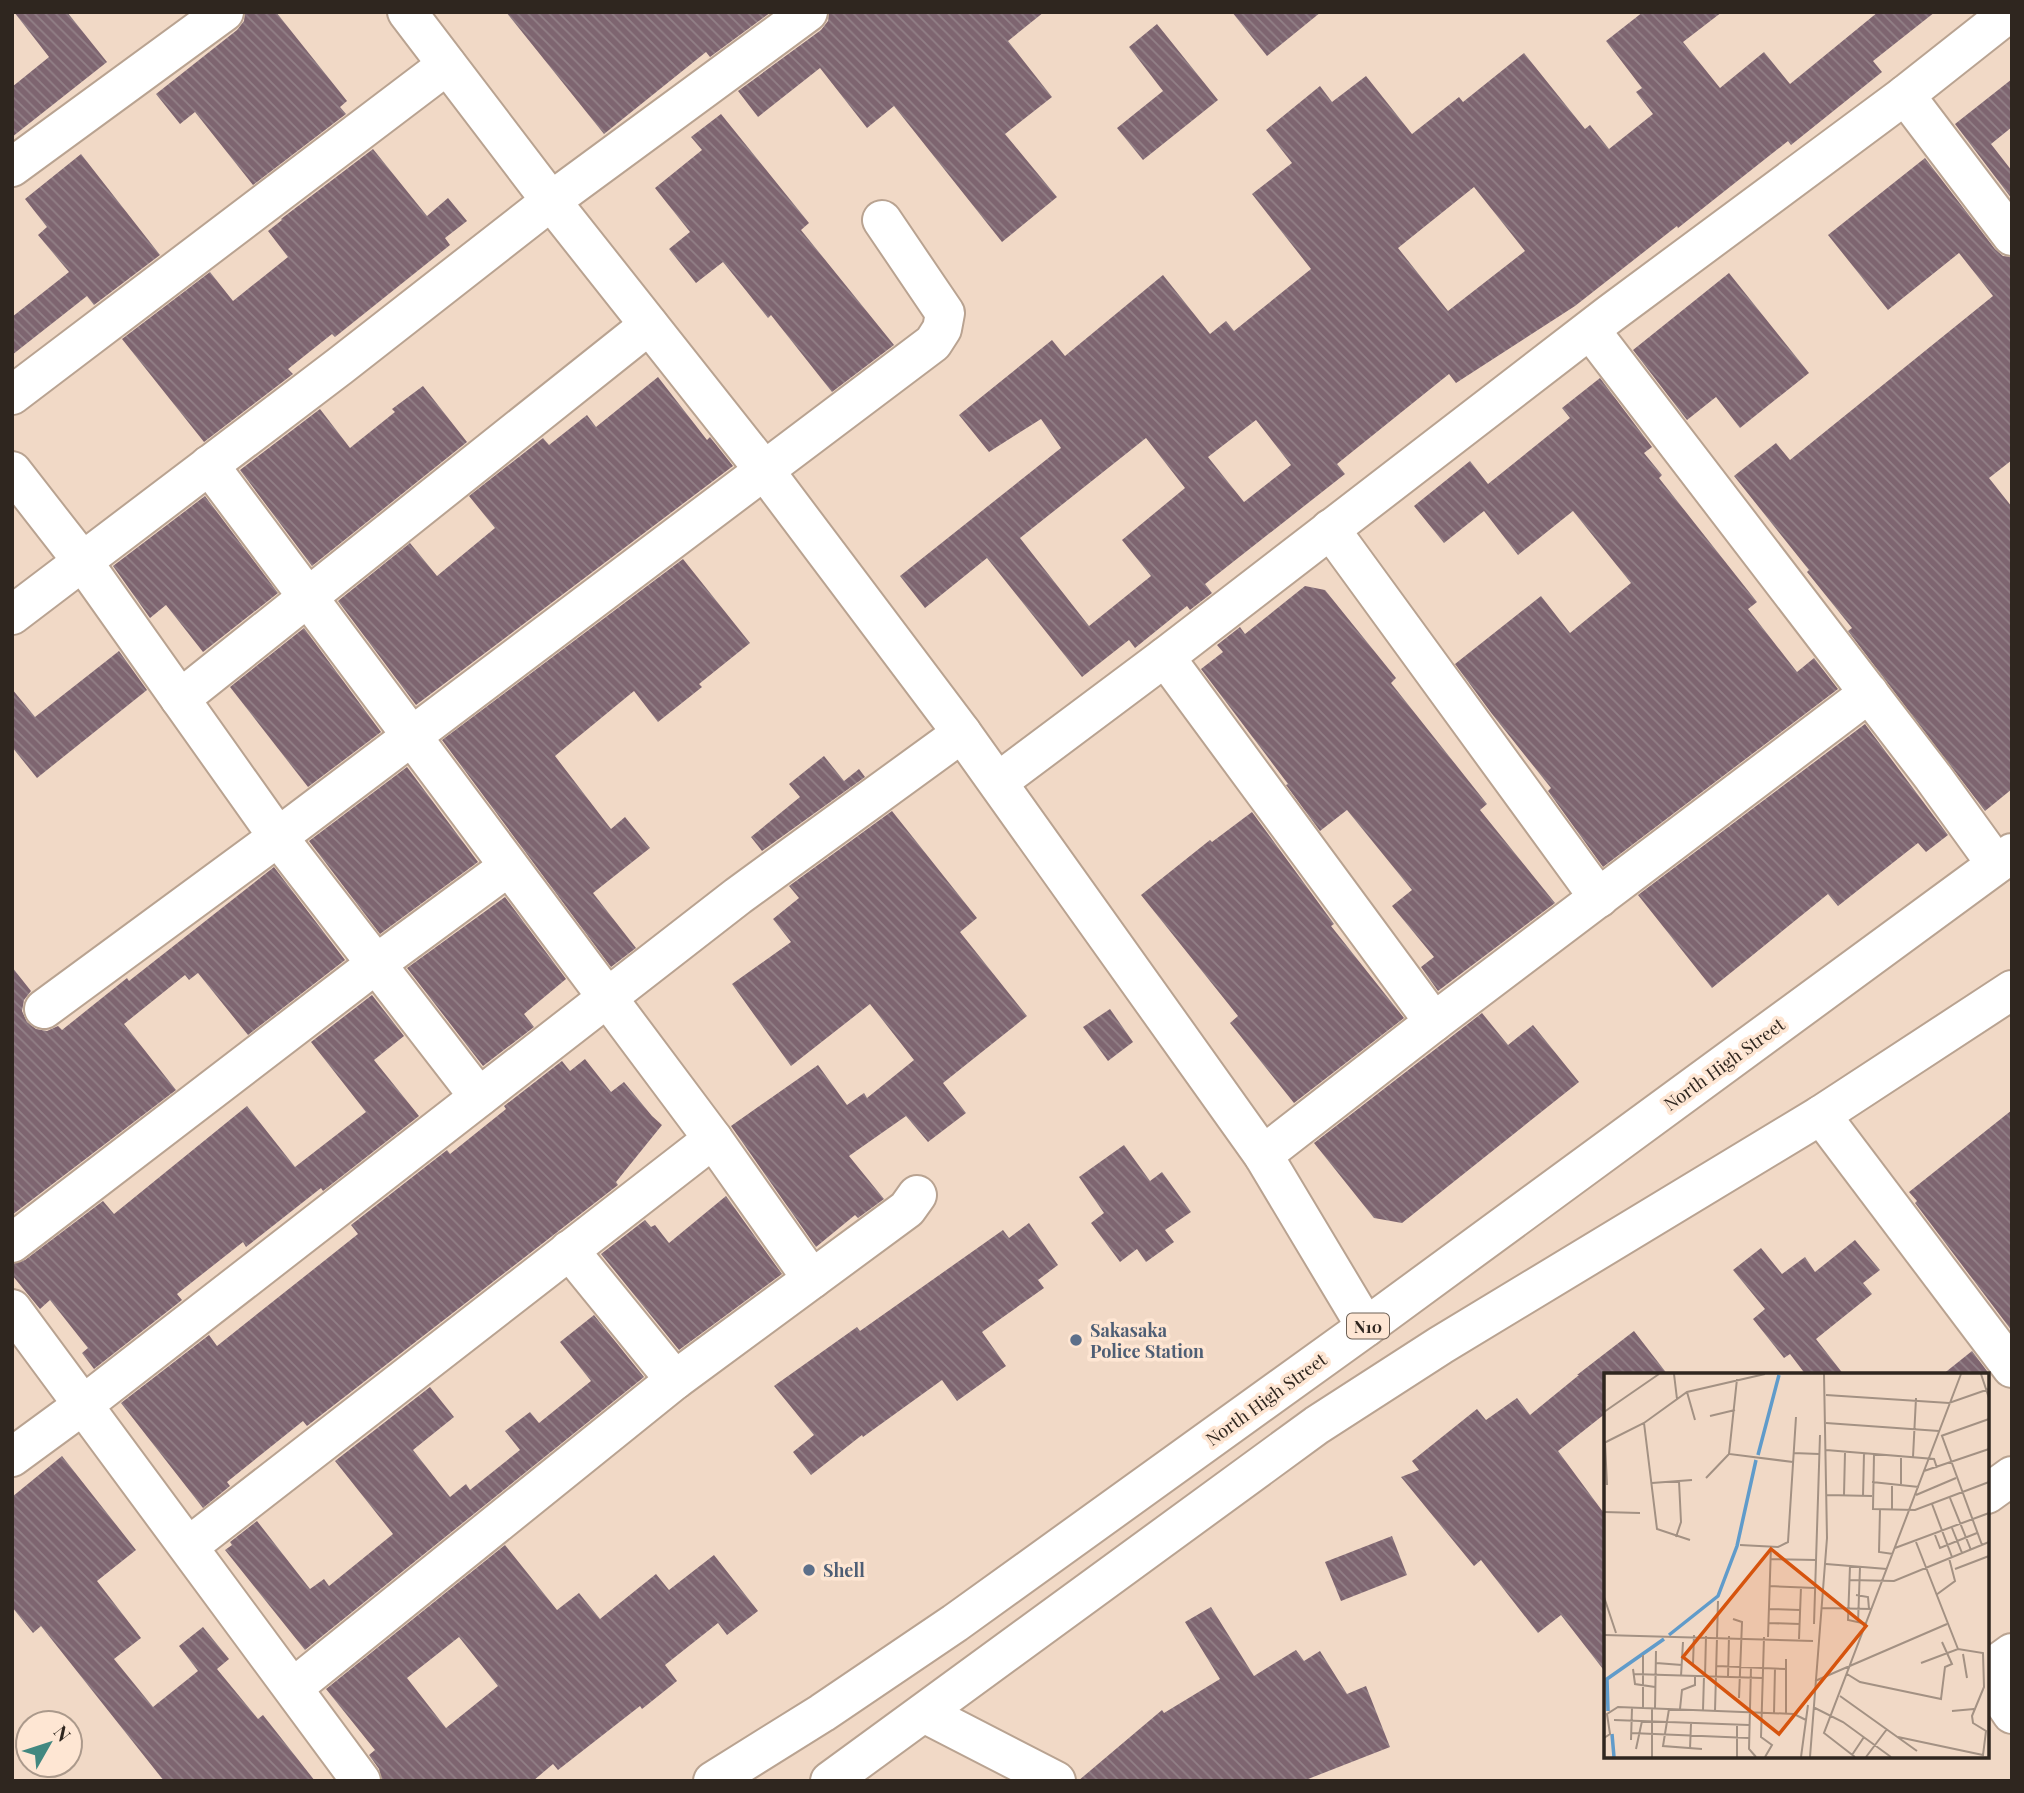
<svg xmlns="http://www.w3.org/2000/svg" width="2024" height="1793" viewBox="0 0 2024 1793" font-family="'Playfair Display',serif">
  <style>
    .building { fill: url(#building-back-hatch); fill-rule: evenodd }
    .lines { fill: none; stroke-linecap: round; stroke-linejoin: round }
    .street-casing { stroke: #b9a391; stroke-width: 42 }
    .secondary-casing { stroke: #b9a391; stroke-width: 42 }
    .highway-casing { stroke: #b9a391; stroke-width: 42 }
    .street { stroke: #fff; stroke-width: 38 }
    .secondary { stroke: #fff; stroke-width: 38 }
    .highway { stroke: #fff; stroke-width: 38 }
    .service-dot { fill: #5c6f8a; stroke: #fee6d3; stroke-width: 2.5 }
    .labels { text-anchor: middle; dominant-baseline: central; stroke-width: 7; stroke-linejoin: round; paint-order: stroke }
    .shield { fill: #fee6d3; stroke: #6d6055; stroke-width: 2 }
    .shield-label { font-size: 16px; font-weight: bold; fill: #2f261f }
    .street-label { font-size: 18px; fill: #2f261f; stroke: #fee6d3 }
    .service-label { font-size: 18px; font-weight: bold; fill: #4e5e75; stroke: #fee6d3; text-anchor: start }
    .inset-river { fill: none; stroke: #609bca; stroke-width: 3.5 }
    .inset-road { fill: none; stroke: #a39183; stroke-width: 2 }
    .view { fill: #d6540e; fill-opacity: 0.15; stroke: #d6540e; stroke-width: 3.5 }
    .inset-edge { fill: none; stroke: #2f261f; stroke-width: 3.5 }
  </style>
  <defs>
    <pattern id="building-back-hatch" width="6" height="6" patternUnits="userSpaceOnUse" patternTransform="scale(1.75)"><rect width="6" height="6" fill="#7e6570"/><path d="M-1 5l2 2M0 0l6 6M5-1l2 2" fill="none" stroke="#928087"/></pattern>
  </defs>
  <rect width="100%" height="100%" fill="#f1d9c6"/>
  <g class="building">
    <path d="M 14,12 L 67,12 L 107,62 L 12,137 L 12,87 L 49,57 Z"/>
    <path d="M 245,12 L 276,12 L 347,101 L 340,107 L 346,114 L 253,185 L 195,112 L 180,124 L 156,94 L 237,30 L 244,21 Z"/>
    <path d="M 506,12 L 771,12 L 710,57 L 706,52 L 604,134 Z"/>
    <path d="M 829,12 L 1044,12 L 1008,41 L 1052,97 L 1005,134 L 1057,197 L 1002,242 L 894,106 L 867,128 L 820,68 L 758,117 L 738,91 L 821,30 L 828,21 Z"/>
    <path d="M 1232,12 L 1321,12 L 1267,56 Z"/>
    <path d="M 1643,12 L 1722,12 L 1683,42 L 1720,88 L 1764,52 L 1790,84 L 1878,12 L 1935,12 L 1873,61 L 1882,72 L 1791,145 L 1788,141 L 1678,228 L 1677,226 L 1575,306 L 1456,383 L 1449,374 L 1337,464 L 1345,474 L 1205,584 L 1212,593 L 1190,610 L 1187,606 L 1135,648 L 1129,640 L 1082,677 L 987,558 L 925,608 L 900,576 L 1061,448 L 1041,419 L 989,452 L 959,415 L 1052,340 L 1065,356 L 1163,275 L 1210,334 L 1226,321 L 1234,331 L 1311,269 L 1252,194 L 1292,163 L 1266,130 L 1320,86 L 1332,102 L 1366,76 L 1412,134 L 1459,97 L 1463,102 L 1524,53 L 1585,129 L 1590,125 L 1609,149 L 1653,114 L 1636,92 L 1642,88 L 1606,41 ZM 1474,187 L 1525,251 L 1448,311 L 1398,248 ZM 1256,420 L 1291,465 L 1244,502 L 1208,457 ZM 1146,438 L 1185,488 L 1122,540 L 1151,576 L 1089,626 L 1020,538 Z"/>
    <path d="M 1157,24 L 1218,100 L 1143,160 L 1117,128 L 1163,91 L 1129,47 Z"/>
    <path d="M 2012,79 L 2012,127 L 1991,144 L 2012,171 L 2012,199 L 1955,124 Z"/>
    <path d="M 721,114 L 809,223 L 801,230 L 894,345 L 832,392 L 771,315 L 768,318 L 723,262 L 696,283 L 669,249 L 690,232 L 655,188 L 702,150 L 691,137 Z"/>
    <path d="M 373,149 L 427,216 L 448,198 L 467,221 L 445,238 L 450,245 L 335,337 L 332,334 L 288,369 L 293,374 L 204,442 L 122,339 L 210,272 L 233,301 L 288,257 L 268,231 L 282,220 L 281,219 Z"/>
    <path d="M 81,154 L 160,255 L 94,305 L 87,296 L 12,355 L 12,317 L 69,272 L 38,235 L 47,227 L 25,199 Z"/>
    <path d="M 1925,158 L 1995,249 L 2003,256 L 2012,257 L 2012,460 L 1989,478 L 2012,507 L 2012,789 L 1985,811 L 1848,631 L 1852,628 L 1807,572 L 1809,570 L 1734,476 L 1776,443 L 1790,460 L 1993,296 L 1959,253 L 1888,310 L 1828,235 Z"/>
    <path d="M 1729,273 L 1809,373 L 1740,428 L 1716,397 L 1687,420 L 1633,350 Z"/>
    <path d="M 658,377 L 707,440 L 710,437 L 733,466 L 416,705 L 338,601 L 410,543 L 437,576 L 495,528 L 469,496 L 543,438 L 549,445 L 587,415 L 596,427 Z"/>
    <path d="M 1600,378 L 1652,447 L 1644,453 L 1662,475 L 1659,478 L 1757,602 L 1748,609 L 1797,672 L 1814,658 L 1838,689 L 1603,867 L 1548,791 L 1551,788 L 1492,714 L 1455,664 L 1541,596 L 1570,633 L 1631,583 L 1573,511 L 1518,555 L 1484,511 L 1444,543 L 1414,506 L 1470,461 L 1488,484 L 1570,418 L 1562,408 Z"/>
    <path d="M 423,386 L 467,442 L 312,566 L 240,470 L 320,409 L 350,448 L 395,412 L 392,409 Z"/>
    <path d="M 205,496 L 278,593 L 203,652 L 166,605 L 150,618 L 113,566 Z"/>
    <path d="M 683,559 L 750,643 L 699,684 L 702,687 L 658,722 L 634,691 L 555,756 L 611,829 L 625,817 L 650,848 L 593,893 L 636,948 L 611,967 L 442,740 Z"/>
    <path d="M 1305,586 L 1325,590 L 1396,678 L 1391,683 L 1487,804 L 1480,810 L 1555,903 L 1438,991 L 1421,967 L 1434,957 L 1392,906 L 1412,890 L 1347,810 L 1320,831 L 1286,785 L 1288,784 L 1201,669 L 1223,652 L 1217,645 L 1240,627 L 1245,634 Z"/>
    <path d="M 304,628 L 381,732 L 308,787 L 230,687 Z"/>
    <path d="M 119,651 L 147,690 L 37,778 L 12,747 L 12,689 L 35,717 Z"/>
    <path d="M 1865,724 L 1948,835 L 1926,852 L 1918,843 L 1838,906 L 1828,894 L 1712,988 L 1638,895 Z"/>
    <path d="M 824,756 L 844,781 L 859,769 L 865,777 L 762,851 L 751,837 L 800,797 L 789,784 Z"/>
    <path d="M 407,767 L 478,862 L 380,934 L 309,841 Z"/>
    <path d="M 892,811 L 977,918 L 960,932 L 1027,1016 L 943,1083 L 966,1113 L 928,1142 L 906,1116 L 849,1156 L 884,1199 L 858,1218 L 855,1215 L 816,1247 L 731,1126 L 818,1065 L 847,1105 L 864,1093 L 867,1098 L 914,1060 L 870,1004 L 791,1066 L 732,984 L 791,942 L 773,919 L 799,898 L 789,886 Z"/>
    <path d="M 1252,812 L 1334,924 L 1331,926 L 1404,1018 L 1294,1103 L 1230,1023 L 1238,1016 L 1141,895 L 1210,840 L 1212,842 Z"/>
    <path d="M 274,867 L 345,960 L 248,1035 L 198,973 L 189,980 L 185,975 L 124,1024 L 176,1090 L 12,1215 L 12,967 L 31,991 L 24,1000 L 22,1011 L 27,1022 L 36,1029 L 47,1031 L 58,1026 L 62,1030 L 127,978 L 129,981 Z"/>
    <path d="M 505,897 L 566,979 L 524,1014 L 534,1027 L 483,1066 L 407,968 Z"/>
    <path d="M 372,995 L 404,1036 L 374,1060 L 419,1116 L 323,1191 L 321,1188 L 246,1247 L 243,1242 L 177,1294 L 182,1300 L 94,1369 L 82,1353 L 88,1348 L 50,1300 L 40,1309 L 12,1275 L 12,1264 L 25,1260 L 103,1201 L 114,1214 L 247,1106 L 295,1167 L 366,1112 L 311,1042 Z"/>
    <path d="M 1110,1009 L 1133,1042 L 1108,1061 L 1083,1027 Z"/>
    <path d="M 1482,1013 L 1508,1045 L 1533,1025 L 1579,1082 L 1402,1223 L 1374,1218 L 1314,1143 Z"/>
    <path d="M 585,1059 L 611,1092 L 624,1082 L 652,1116 L 662,1125 L 616,1182 L 618,1185 L 307,1426 L 303,1421 L 227,1482 L 230,1486 L 203,1508 L 121,1403 L 209,1335 L 217,1346 L 358,1234 L 351,1225 L 447,1150 L 450,1154 L 506,1109 L 504,1106 L 562,1061 L 570,1071 Z"/>
    <path d="M 2012,1110 L 2012,1331 L 1915,1203 L 1917,1201 L 1909,1192 Z"/>
    <path d="M 1124,1145 L 1150,1181 L 1162,1172 L 1191,1212 L 1165,1230 L 1174,1242 L 1146,1262 L 1137,1249 L 1120,1262 L 1091,1223 L 1104,1213 L 1079,1177 Z"/>
    <path d="M 726,1196 L 782,1274 L 679,1350 L 601,1254 L 645,1220 L 651,1227 L 655,1225 L 669,1243 Z"/>
    <path d="M 1029,1223 L 1058,1265 L 1038,1280 L 1044,1288 L 982,1332 L 1006,1366 L 957,1401 L 942,1380 L 863,1437 L 862,1435 L 811,1475 L 793,1452 L 814,1435 L 774,1386 L 857,1327 L 860,1331 L 1003,1230 L 1009,1238 Z"/>
    <path d="M 1855,1240 L 1880,1270 L 1863,1283 L 1872,1294 L 1816,1339 L 1844,1375 L 1806,1375 L 1790,1354 L 1784,1358 L 1753,1319 L 1765,1309 L 1733,1270 L 1761,1248 L 1782,1274 L 1805,1257 L 1815,1272 Z"/>
    <path d="M 594,1315 L 644,1377 L 305,1650 L 225,1550 L 232,1545 L 230,1542 L 257,1521 L 310,1589 L 324,1579 L 329,1586 L 393,1534 L 335,1461 L 430,1387 L 454,1417 L 413,1450 L 450,1497 L 466,1484 L 470,1490 L 520,1450 L 505,1431 L 530,1412 L 539,1423 L 591,1381 L 560,1342 Z"/>
    <path d="M 1634,1331 L 1668,1375 L 1606,1375 L 1606,1413 L 1558,1451 L 1606,1516 L 1606,1673 L 1561,1615 L 1538,1633 L 1481,1560 L 1474,1566 L 1401,1477 L 1419,1470 L 1412,1461 L 1477,1409 L 1486,1420 L 1517,1398 L 1530,1415 L 1579,1375 L 1577,1375 Z"/>
    <path d="M 1972,1351 L 1990,1375 L 1942,1375 Z"/>
    <path d="M 62,1456 L 136,1550 L 97,1581 L 141,1638 L 114,1659 L 153,1707 L 198,1671 L 179,1646 L 203,1627 L 229,1659 L 217,1669 L 258,1719 L 263,1715 L 315,1781 L 164,1781 L 41,1626 L 33,1633 L 12,1607 L 12,1497 Z"/>
    <path d="M 1392,1536 L 1407,1575 L 1341,1601 L 1325,1562 Z"/>
    <path d="M 505,1545 L 557,1610 L 579,1593 L 600,1619 L 656,1574 L 669,1590 L 714,1555 L 758,1611 L 727,1635 L 718,1623 L 665,1665 L 677,1681 L 642,1709 L 640,1706 L 558,1770 L 553,1764 L 533,1781 L 382,1781 L 379,1769 L 369,1755 L 375,1750 L 326,1689 ZM 459,1637 L 498,1686 L 446,1728 L 407,1678 Z"/>
    <path d="M 1211,1607 L 1254,1676 L 1296,1650 L 1304,1661 L 1320,1651 L 1347,1694 L 1366,1686 L 1390,1747 L 1303,1781 L 1078,1781 L 1162,1710 L 1164,1713 L 1220,1679 L 1185,1622 Z"/>
  </g>
  <g class="lines">
    <defs>
      <g id="street">
        <path d="M 407,12 L 551,201 L 764,470 L 962,733 L 1263,1155 L 1366,1327"/>
        <path d="M 1905,95 L 2012,236"/>
        <path d="M 12,167 L 224,12"/>
        <path d="M 1591,331 L 1933,777 L 1996,864"/>
        <path d="M 12,395 L 447,65"/>
        <path d="M 209,465 L 713,1139 L 812,1279"/>
        <path d="M 12,471 L 83,562 L 278,837 L 479,1097"/>
        <path d="M 1330,529 L 1599,898"/>
        <path d="M 12,615 L 340,366 L 551,201 L 808,12"/>
        <path d="M 1165,657 L 1434,1022"/>
        <path d="M 180,699 L 649,325"/>
        <path d="M 998,782 L 1165,657 L 1610,314 L 1905,95 L 2010,12"/>
        <path d="M 44,1009 L 278,837 L 933,343 L 942,329 L 945,313 L 882,220"/>
        <path d="M 1821,1115 L 2012,1368"/>
        <path d="M 1263,1155 L 1434,1022 L 1869,693"/>
        <path d="M 12,1243 L 376,964 L 508,867"/>
        <path d="M 569,1250 L 675,1380"/>
        <path d="M 12,1309 L 361,1781"/>
        <path d="M 12,1457 L 83,1405 L 738,896 L 962,733"/>
        <path d="M 1987,1494 L 2012,1476"/>
        <path d="M 189,1546 L 713,1139"/>
        <path d="M 1987,1671 L 2012,1653"/>
        <path d="M 1987,1677 L 2012,1714"/>
        <path d="M 294,1687 L 675,1380 L 907,1209 L 917,1195"/>
      </g>
      <path id="secondary" d="M 924,1713 L 1056,1781"/>
      <g id="highway">
        <path d="M 713,1781 L 822,1713 L 955,1623 L 1366,1327 L 2012,853"/>
        <path d="M 830,1781 L 1317,1425 L 1441,1345 L 1821,1115 L 2012,990"/>
      </g>
    </defs>
    <use href="#street" class="street-casing"/>
    <use href="#secondary" class="secondary-casing"/>
    <use href="#highway" class="highway-casing"/>
    <use href="#street" class="street"/>
    <use href="#secondary" class="secondary"/>
    <use href="#highway" class="highway"/>
  </g>
  <g class="service-dot">
    <circle cx="1076" cy="1340" r="7"/>
    <circle cx="809" cy="1570" r="7"/>
  </g>
  <g class="labels">
    <rect class="shield" x="1347" y="1313.5" width="42" height="25" rx="5"/>
    <g class="shield-label">
      <text x="1368" y="1326">N10</text>
    </g>
    <g class="street-label">
      <text transform="translate(1724 1064) rotate(-36)">North High Street</text>
      <text transform="translate(1266 1399) rotate(-36)">North High Street</text>
    </g>
    <g class="service-label">
      <text x="1090" y="1330">Sakasaka<tspan x="1090" dy="21">Police Station</tspan></text>
      <text x="823" y="1570">Shell</text>
    </g>
  </g>
  <g transform="translate(1604 1373)">
    <rect width="385" height="385" fill="#f1d9c6"/>
    <path class="inset-river" d="M 154,82 L 175,2M 65,262 L 114,223 L 133,173 L 152,87M 4,338 L 3,306 L 60,266M 8,361 L 10,384"/>
    <path class="inset-road" d="M 70,1 L 73,26M 377,1 L 385,25M 133,6 L 125,81 L 189,89M 83,19 L 91,47M 222,22 L 345,30 L 385,16M 0,39 L 55,1M 106,43 L 131,37M 40,50 L 53,156 L 86,167M 222,50 L 335,58M 337,63 L 385,46M 338,63 L 378,172M 0,70 L 40,50 L 83,19 L 161,1M 1,70 L 3,112M 222,77 L 330,86 L 333,95M 189,80 L 215,81M 270,81 L 269,136 L 311,137 L 385,109M 309,84 L 312,25M 320,98 L 385,76M 102,105 L 125,81M 268,109 L 315,114M 48,110 L 88,107M 297,111 L 297,83M 223,122 L 268,123M 240,122 L 241,79M 312,122 L 352,105M 259,123 L 260,80M 346,125 L 367,177M 328,131 L 348,184M 276,137 L 275,179 L 289,181M 288,137 L 288,111M 0,139 L 36,140M 348,155 L 358,180M 331,162 L 336,175 L 373,160M 72,164 L 77,149 L 75,108M 312,169 L 354,276M 136,172 L 174,174 L 184,169 L 192,44M 291,175 L 385,140M 166,186 L 212,187M 222,191 L 283,196M 246,193 L 244,247 L 263,251M 351,196 L 385,183M 246,207 L 290,208 L 385,169M 165,213 L 211,215M 252,222 L 264,224 L 265,236M 332,222 L 351,208 L 345,185M 0,224 L 12,260M 217,235 L 268,236M 165,236 L 196,237M 129,246 L 138,249 L 135,325M 164,250 L 196,251M 254,250 L 256,194M 210,251 L 216,62M 0,262 L 209,268M 160,264 L 157,364 L 168,372 L 161,384M 164,264 L 167,173M 195,266 L 197,214M 359,281 L 363,305M 52,290 L 78,292M 89,291 L 90,262M 113,293 L 182,296M 147,294 L 145,376 L 152,384M 29,296 L 31,311 L 51,314M 29,301 L 158,305M 243,301 L 256,309 L 337,326 L 341,294 L 348,291 L 338,269M 77,303 L 79,269M 101,303 L 102,263M 124,304 L 125,263M 211,308 L 343,251M 236,323 L 313,378M 209,334 L 239,349 L 287,384M 39,335 L 39,282M 48,335 L 48,384M 51,335 L 52,278M 65,336 L 59,373 L 98,376M 76,336 L 78,317 L 91,312 L 91,303M 99,337 L 100,303M 111,338 L 114,228M 348,338 L 370,336M 170,340 L 171,295M 182,341 L 182,286M 10,347 L 145,352M 27,360 L 145,365M 294,364 L 379,382 L 382,358 L 369,350 L 368,343 L 380,314 L 379,280 L 354,276 L 317,290M 0,365 L 6,361 L 3,341 L 14,334 L 190,341 L 202,347M 27,367 L 28,335M 32,376 L 38,348M 86,376 L 87,351M 248,382 L 260,364M 133,384 L 133,351M 197,384 L 204,332M 206,384 L 223,165 L 220,1M 251,384 L 220,360 L 357,1M 262,384 L 283,356"/>
    <path class="view" d="M 167,176 L 262,253 L 175,361 L 79,284 Z"/>
    <rect width="385" height="385" class="inset-edge"/>
  </g>
  <rect width="2024" height="1793" fill="none" stroke="#2f261f" stroke-width="28"/>
  <g transform="translate(49 1744) rotate(51)"><circle r="33" fill="#fee6d3" stroke="#ab998b" stroke-width="2"/>
  <path d="M0-5L12 26L0 18L-12 26Z" fill="#428880"/>
  <text y="-10" font-size="19" font-weight="bold" text-anchor="middle" fill="#2f261f">N</text>
  </g>
</svg>
